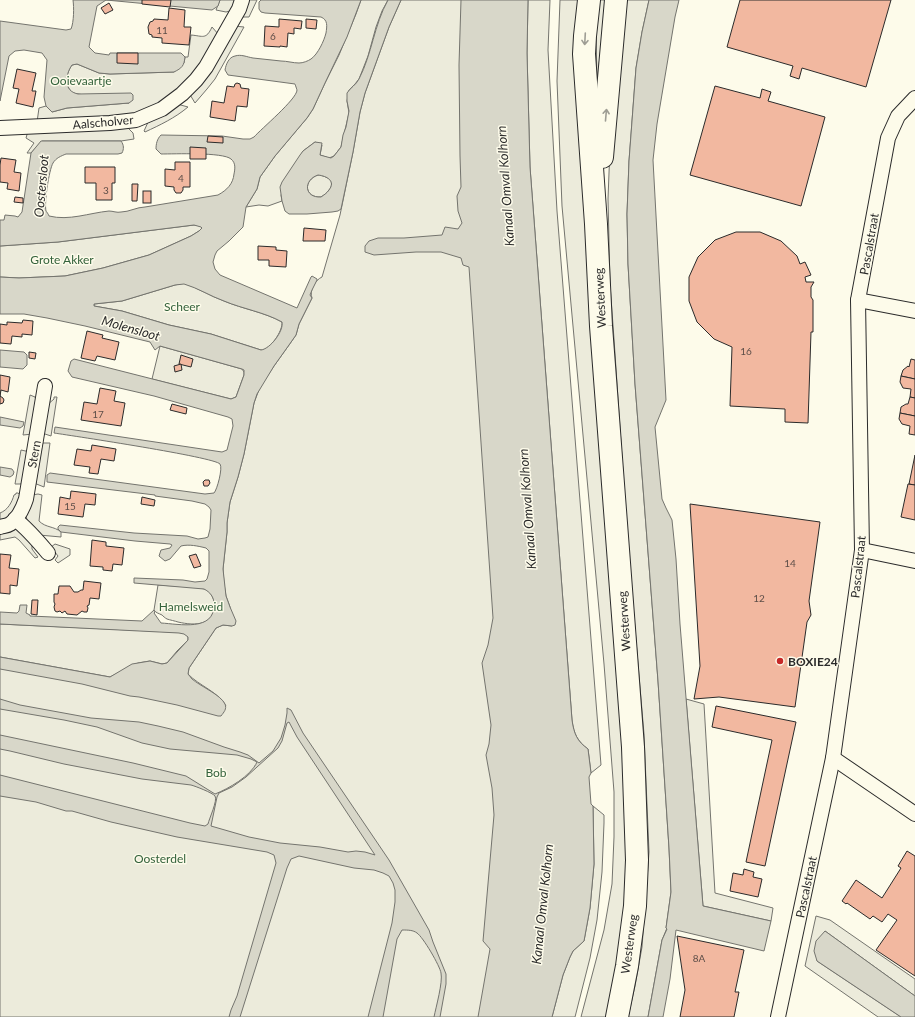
<svg xmlns="http://www.w3.org/2000/svg" width="915" height="1017" viewBox="0 0 915 1017" font-family="Lato,sans-serif">
  <style>
    .green { fill: #ecebdb; stroke: #74746e }
    .water { fill: #d8d7c9; stroke: #74746e; fill-rule: evenodd }
    .building { fill: #f2b8a0; stroke: #2b2b2b }
    .lines { fill: none; stroke-linecap: round; stroke-linejoin: round }
    .minor-casing { stroke: #2b2b2b; stroke-width: 16 }
    .primary-casing { stroke: #2b2b2b; stroke-width: 24 }
    .minor { stroke: #fdfbea; stroke-width: 14 }
    .primary { stroke: #fdfbea; stroke-width: 22 }
    .oneway { stroke: #9e9d94 }
    .poi-dot { fill: #c62828; stroke: #fdfbea; stroke-width: 1.5 }
    .labels { text-anchor: middle; dominant-baseline: central; stroke-width: 3; stroke-linejoin: round; paint-order: stroke }
    .number-label { font-size: 10px; fill: #5d4e48 }
    .park-label { font-size: 12px; fill: #34623c; stroke: #fdfbea }
    .street-label { font-size: 12px; fill: #2b2b2b; stroke: #fdfbea }
    .poi-label { font-size: 12px; font-weight: bold; fill: #2b2b2b; stroke: #fdfbea; text-anchor: start }
    .water-label { font-size: 13px; font-style: italic; fill: #2b2b2b; stroke: #fdfbea }
  </style>
  <rect width="100%" height="100%" fill="#fdfbea"/>
  <g class="green">
    <path d="M 220,0 L 238,0 L 234,10 L 226,12 L 216,10 Z"/>
    <path d="M 247,0 L 257,0 L 249,17 L 242,17 Z"/>
    <path d="M 361,0 L 388,0 L 382,11 L 376,27 L 368,56 L 359,79 L 355,84 L 349,90 L 347,101 L 349,113 L 341,147 L 334,156 L 329,158 L 320,155 L 322,145 L 315,142 L 303,151 L 281,195 L 282,201 L 268,206 L 259,205 L 246,207 L 257,189 L 260,177 L 275,156 L 307,118 L 313,109 L 325,83 L 339,55 L 356,14 Z"/>
    <path d="M 401,0 L 469,0 L 497,690 L 500,838 L 487,1017 L 0,1017 L 0,667 L 226,706 C 220,693 198,685 188,674 L 189,668 L 216,628 L 223,625 L 232,626 L 230,607 L 226,596 L 224,584 L 223,569 L 227,532 L 227,523 L 230,502 L 238,477 L 244,454 L 254,403 L 260,387 L 274,366 L 289,345 L 296,335 L 299,324 L 312,298 C 309,291 315,280 322,277 L 340,215 L 353,152 L 360,112 L 365,93 L 389,27 Z"/>
    <path d="M 528,0 L 550,0 L 548,50 L 557,211 L 601,765 L 591,773 L 588,749 C 577,741 574,734 572,720 L 530,167 L 527,53 Z"/>
    <path d="M 560,0 L 580,0 L 628,812 L 626,919 L 607,1017 L 581,1017 L 604,930 L 612,884 L 614,837 L 614,792 L 604,664 L 562,206 L 557,81 Z"/>
    <path d="M 598,0 L 606,0 L 597,84 L 596,29 Z"/>
    <path d="M 627,0 L 649,0 L 642,32 L 636,68 L 629,161 L 627,214 L 628,264 L 635,384 L 658,681 L 669,848 L 671,892 L 666,928 L 667,928 L 662,940 L 648,1017 L 628,1017 L 635,986 L 642,947 L 649,852 L 644,734 L 628,547 L 614,339 L 610,284 L 608,199 L 610,147 Z"/>
    <path d="M 234,26 L 244,27 L 215,79 L 207,89 L 195,103 L 189,93 Z"/>
    <path d="M 212,27 L 219,35 L 199,70 L 180,91 L 143,113 L 37,122 L 39,108 L 46,106 L 52,112 L 67,108 L 129,103 L 73,93 C 64,86 66,73 72,65 L 77,64 L 99,73 L 110,74 L 174,72 L 184,63 L 185,57 L 188,57 L 191,35 C 203,36 206,40 212,27 Z"/>
    <path d="M 177,104 L 188,107 C 175,118 160,125 145,132 L 144,131 L 149,120 Z"/>
    <path d="M 126,126 L 133,133 L 134,139 L 121,141 L 42,141 L 31,153 L 27,153 L 34,143 L 26,138 L 28,131 Z"/>
    <path d="M 318,175 C 327,176 336,181 329,190 C 327,193 324,195 321,197 C 304,198 303,180 318,175 Z"/>
    <path d="M 194,225 L 201,226 L 202,228 L 199,231 L 191,236 L 149,255 L 103,268 L 65,276 L 19,278 L 0,277 L 0,246 L 58,242 Z"/>
    <path d="M 184,283 C 198,288 210,296 224,301 C 243,309 264,312 282,322 C 283,331 270,350 261,350 L 211,334 L 169,325 L 122,311 L 94,306 L 94,304 L 122,301 L 175,285 Z"/>
    <path d="M 160,346 L 242,369 L 244,372 L 244,375 L 236,397 L 231,399 L 152,379 Z"/>
    <path d="M 30,395 L 35,397 L 37,402 L 33,434 L 23,435 Z"/>
    <path d="M 54,397 L 57,397 L 51,436 L 42,433 L 47,405 L 54,399 Z"/>
    <path d="M 40,443 L 50,443 L 44,487 L 34,483 Z"/>
    <path d="M 21,450 L 30,452 L 25,483 L 20,484 L 15,484 Z"/>
    <path d="M 16,493 L 18,493 L 22,496 L 11,516 L 0,522 L 0,513 C 8,510 12,502 14,495 L 16,494 Z"/>
    <path d="M 38,494 L 42,495 L 39,521 C 46,528 54,526 61,532 L 61,537 L 39,535 L 27,520 L 26,516 L 32,495 Z"/>
    <path d="M 16,527 L 32,541 L 32,549 L 38,557 L 35,558 L 19,540 L 15,537 L 0,540 L 0,532 Z"/>
    <path d="M 55,544 L 70,549 L 70,555 L 58,563 L 55,560 L 58,556 L 51,547 Z"/>
    <path d="M 158,585 C 168,586 199,586 207,590 C 211,593 214,598 214,603 C 216,626 195,626 178,622 C 175,621 170,620 167,619 C 165,618 163,616 162,615 C 158,613 156,613 154,610 Z"/>
    <path d="M 0,624 L 172,632 L 184,633 L 188,637 L 188,640 L 177,651 L 167,663 L 162,664 L 150,661 L 138,663 L 110,677 L 0,657 Z"/>
    <path d="M 686,699 L 704,704 L 715,893 L 773,908 L 771,921 L 703,906 Z"/>
    <path d="M 593,806 L 604,815 L 604,823 L 602,872 L 597,920 L 590,958 L 575,1017 L 552,1017 L 563,975 L 570,957 L 573,951 L 584,941 L 590,908 L 594,864 Z"/>
    <path d="M 816,916 L 830,920 L 915,979 L 915,996 L 825,931 L 817,961 L 901,1017 L 878,1017 L 805,966 Z"/>
  </g>
  <g class="water">
    <path d="M 73,0 L 220,0 L 218,6 L 212,10 L 106,0 L 97,6 L 89,47 L 95,53 L 109,55 L 110,53 L 181,53 L 185,57 C 184,66 182,68 174,72 L 110,74 L 99,73 L 77,64 L 72,65 C 65,75 63,91 78,94 L 131,93 L 133,95 L 133,100 L 129,103 L 67,108 L 52,112 L 46,106 L 44,97 L 47,60 L 42,53 L 24,50 L 15,51 L 9,56 L 0,101 L 0,21 L 66,30 L 71,29 C 74,22 74,7 73,0 Z"/>
    <path d="M 261,0 L 361,0 L 347,37 L 325,83 L 313,109 L 307,118 L 275,156 L 260,177 L 257,189 L 246,207 L 243,227 L 229,241 L 217,251 L 215,255 L 213,262 L 215,269 L 220,275 L 297,308 L 311,277 L 312,276 L 317,279 L 317,280 L 312,290 L 310,295 L 312,298 L 299,324 L 296,335 L 289,345 L 274,366 L 257,394 L 254,403 L 244,454 L 238,477 L 230,502 L 227,523 L 227,532 L 223,569 L 226,596 L 230,607 L 236,621 L 235,625 L 232,626 L 223,625 L 216,628 L 189,668 L 188,674 C 189,676 191,677 192,679 C 200,686 221,695 225,704 C 227,709 224,712 221,716 L 218,716 L 177,705 L 139,697 L 130,696 L 82,684 L 0,669 L 0,657 L 110,677 L 132,664 L 150,661 L 162,664 L 167,663 L 188,640 L 188,637 L 184,634 L 179,633 L 0,624 L 0,612 L 17,613 L 19,611 L 20,605 L 27,605 L 26,613 L 30,615 L 30,616 L 142,621 L 154,610 L 155,612 L 154,613 L 161,623 C 179,624 215,632 214,604 C 214,597 210,592 204,589 L 134,583 L 134,578 L 183,580 L 195,582 L 205,581 L 207,579 L 209,572 L 209,551 L 206,548 C 198,546 189,544 181,546 L 170,559 L 165,561 L 159,556 L 161,550 L 170,548 L 172,545 L 170,544 L 135,541 L 61,532 L 58,529 L 58,527 L 60,525 L 134,533 L 187,536 L 198,539 L 205,538 L 208,537 L 210,529 L 211,510 L 209,507 L 205,504 L 192,501 L 155,496 L 155,495 L 47,482 L 47,475 L 50,473 L 205,494 L 214,493 C 217,490 223,468 220,464 C 214,457 74,436 54,433 L 55,427 L 222,452 L 227,450 L 233,426 L 232,419 L 228,417 L 154,396 L 72,377 L 68,371 L 71,361 L 74,359 L 231,399 L 236,397 L 244,375 L 244,370 L 242,369 L 160,346 L 155,350 L 150,342 L 85,326 L 47,318 L 24,314 L 0,314 L 0,277 L 19,278 L 65,276 L 103,268 L 149,255 L 191,236 L 199,231 L 202,228 L 201,227 L 194,225 L 58,242 L 0,246 L 0,220 L 4,220 L 5,215 L 15,216 L 18,217 L 22,212 L 31,153 L 41,141 L 121,141 C 124,145 124,149 122,153 L 118,154 L 66,154 C 61,156 56,158 53,163 C 49,170 44,203 46,211 C 46,211 49,215 49,216 C 69,221 89,213 109,211 C 113,211 117,213 121,212 C 129,212 137,207 145,207 L 218,195 C 227,190 233,184 234,174 C 235,169 236,163 231,159 C 223,152 174,154 161,154 L 156,149 C 156,144 157,139 161,135 L 222,136 L 243,139 L 250,139 L 254,137 C 261,129 297,99 297,90 C 297,90 295,84 295,84 L 228,75 L 225,70 C 226,64 229,57 235,56 C 241,54 247,57 253,58 C 262,59 272,60 281,61 C 287,61 293,63 299,63 C 303,63 308,61 311,59 C 318,54 324,41 326,33 C 327,26 328,20 321,17 L 265,13 L 261,12 L 259,9 L 259,2 ZM 184,284 C 198,288 210,296 224,301 C 243,309 264,312 282,322 C 284,331 270,349 261,350 L 211,334 L 169,325 L 122,311 L 94,306 L 94,304 L 122,301 L 175,285 Z"/>
    <path d="M 388,0 L 401,0 L 389,27 L 365,93 L 360,112 L 353,152 L 341,209 L 338,211 L 332,212 L 307,214 L 289,214 L 285,211 L 282,201 L 280,187 L 282,182 L 300,155 L 303,151 L 315,142 L 322,143 L 320,155 L 331,158 L 334,156 L 341,147 L 343,135 L 346,127 L 349,111 L 347,101 L 347,93 C 350,88 356,85 359,79 C 372,54 374,25 388,0 ZM 318,175 C 327,176 336,181 329,190 C 327,193 324,195 321,197 C 304,198 303,180 318,175 Z"/>
    <path d="M 461,0 L 528,0 L 527,53 L 530,167 L 572,720 C 574,734 577,741 588,749 L 591,773 L 589,777 L 591,804 L 593,806 L 594,864 L 590,908 L 584,941 L 573,951 L 570,957 L 563,975 L 552,1017 L 478,1017 L 490,949 L 483,941 L 494,815 L 492,788 L 486,755 L 489,744 L 491,725 L 482,663 L 488,645 L 493,618 L 469,267 L 463,265 L 461,258 L 441,252 L 416,252 L 374,255 L 365,252 L 365,246 L 369,241 L 378,238 L 404,238 L 442,235 L 445,227 L 458,229 L 462,223 L 458,211 L 457,196 L 461,187 L 460,156 L 459,65 Z"/>
    <path d="M 649,0 L 679,0 L 675,17 L 657,124 L 653,160 L 666,400 L 655,427 L 662,499 L 666,508 L 672,520 L 676,559 L 680,624 L 703,906 L 771,921 L 764,951 L 676,930 L 670,979 L 663,1017 L 648,1017 L 662,940 L 667,929 L 666,928 L 671,892 L 669,848 L 658,681 L 635,384 L 628,264 L 627,214 L 629,161 L 636,68 L 642,32 Z"/>
    <path d="M 0,350 L 24,352 L 27,355 L 27,365 L 23,369 L 0,367 Z"/>
    <path d="M 0,417 L 24,422 L 23,426 L 20,428 L 0,425 Z"/>
    <path d="M 0,467 L 12,469 L 14,472 L 13,475 L 10,477 L 0,475 Z"/>
    <path d="M 0,699 L 20,705 L 91,718 L 139,722 L 158,726 L 183,732 L 224,747 L 240,752 L 248,755 L 259,763 L 273,751 L 281,738 L 285,725 L 287,713 L 287,708 L 291,710 L 303,733 L 389,860 L 429,930 L 433,942 L 446,974 L 446,984 L 440,1017 L 434,1017 C 436,1007 443,982 441,973 C 440,966 423,937 417,933 C 413,930 408,930 402,930 L 397,939 L 383,1017 L 368,1017 L 392,923 L 395,902 L 395,890 L 393,883 L 389,876 L 383,873 L 374,870 L 354,868 L 299,856 L 291,859 L 287,868 L 240,1017 L 229,1017 L 231,1010 L 237,996 L 276,863 L 274,855 L 267,852 L 177,837 L 111,822 L 72,811 L 66,811 L 36,802 L 0,796 L 0,775 L 190,823 L 205,826 L 208,824 C 209,819 218,800 215,796 C 213,793 195,786 191,785 L 142,779 L 64,764 L 10,751 L 0,749 L 0,735 L 133,763 L 186,776 L 215,794 C 228,789 251,776 257,762 L 251,759 L 237,755 L 170,749 L 142,743 L 97,727 L 64,720 L 0,709 ZM 289,722 L 297,737 L 375,855 L 365,852 L 356,851 L 348,852 L 320,847 L 280,843 L 249,837 L 211,826 L 217,797 L 219,793 L 232,787 L 246,777 L 278,748 L 282,741 L 287,723 Z"/>
    <path d="M 825,931 L 915,996 L 915,1017 L 901,1017 L 817,961 L 814,951 L 816,941 Z"/>
  </g>
  <g class="building">
    <path d="M 142,0 L 171,0 L 170,7 L 142,4 Z"/>
    <path d="M 740,0 L 891,0 L 866,87 L 802,68 L 799,79 L 790,76 L 793,66 L 727,47 Z"/>
    <path d="M 109,3 L 113,10 L 105,14 L 101,8 Z"/>
    <path d="M 169,8 L 185,10 L 184,27 L 191,27 L 189,45 L 162,43 L 162,38 L 152,37 L 152,35 L 149,34 L 148,27 L 150,22 L 153,21 L 154,19 L 168,20 Z"/>
    <path d="M 279,19 L 302,21 L 301,29 L 294,28 L 294,34 L 288,33 L 287,47 L 280,46 L 280,47 L 264,46 L 265,26 L 279,27 Z"/>
    <path d="M 306,19 L 317,20 L 316,29 L 306,28 Z"/>
    <path d="M 117,53 L 138,53 L 138,64 L 117,63 Z"/>
    <path d="M 17,69 L 36,73 L 32,91 L 36,91 L 33,107 L 16,103 L 19,89 L 13,88 Z"/>
    <path d="M 237,83 L 240,84 L 241,88 L 249,89 L 247,107 L 237,106 L 235,121 L 210,117 L 212,101 L 224,103 L 227,86 L 234,87 L 235,84 Z"/>
    <path d="M 715,86 L 760,98 L 762,89 L 771,92 L 768,101 L 825,117 L 801,206 L 690,175 Z"/>
    <path d="M 208,136 L 223,137 L 223,143 L 207,142 Z"/>
    <path d="M 190,147 L 206,148 L 206,159 L 190,159 Z"/>
    <path d="M 1,158 L 16,160 L 14,172 L 21,173 L 19,191 L 7,189 L 8,183 L 0,182 L 0,165 Z"/>
    <path d="M 175,162 L 190,162 L 190,187 L 183,187 L 183,190 L 181,193 L 176,193 L 174,190 L 174,187 L 165,186 L 165,169 L 175,170 Z"/>
    <path d="M 85,167 L 115,167 L 115,183 L 112,183 L 112,200 L 96,200 L 96,183 L 85,183 Z"/>
    <path d="M 132,184 L 138,184 L 137,201 L 132,201 Z"/>
    <rect x="143" y="191" width="8" height="12"/>
    <path d="M 15,197 L 23,198 L 23,203 L 14,202 Z"/>
    <path d="M 304,228 L 326,230 L 325,241 L 303,241 Z"/>
    <path d="M 736,232 L 760,232 L 781,241 L 797,256 L 800,264 L 805,262 L 811,275 L 805,277 L 806,282 L 814,282 L 811,287 L 811,297 L 813,300 L 813,332 L 811,332 L 808,423 L 785,422 L 785,409 L 730,406 L 732,347 L 714,339 L 697,322 L 689,301 L 689,277 L 698,257 L 715,240 Z"/>
    <path d="M 258,246 L 276,247 L 276,250 L 287,251 L 286,267 L 269,266 L 269,260 L 258,260 Z"/>
    <path d="M 23,320 L 33,321 L 32,335 L 22,334 L 22,337 L 12,336 L 11,344 L 0,343 L 0,324 L 7,325 L 7,322 L 22,323 Z"/>
    <path d="M 87,331 L 103,335 L 102,338 L 119,342 L 115,360 L 97,356 L 95,361 L 81,358 Z"/>
    <path d="M 29,352 L 36,353 L 35,359 L 29,358 Z"/>
    <path d="M 181,355 L 193,359 L 191,367 L 179,364 Z"/>
    <path d="M 911,359 L 915,360 L 915,379 L 901,376 L 903,370 L 908,366 L 909,367 Z"/>
    <path d="M 181,364 L 182,370 L 175,372 L 174,366 Z"/>
    <path d="M 0,375 L 10,377 L 8,392 L 1,390 L 0,396 L 3,398 L 4,400 L 3,403 L 0,404 Z"/>
    <path d="M 901,376 L 915,379 L 915,398 L 910,397 L 911,389 L 903,388 L 900,382 Z"/>
    <path d="M 100,388 L 116,391 L 114,401 L 125,403 L 121,426 L 81,420 L 84,402 L 97,404 Z"/>
    <path d="M 910,397 L 915,398 L 915,416 L 900,413 L 901,407 L 906,404 L 908,404 Z"/>
    <path d="M 172,404 L 187,408 L 186,414 L 170,410 Z"/>
    <path d="M 900,413 L 915,416 L 915,435 L 909,434 L 910,426 L 902,424 L 899,419 Z"/>
    <path d="M 92,445 L 116,449 L 114,461 L 101,459 L 98,474 L 89,473 L 90,467 L 74,465 L 77,449 L 91,451 Z"/>
    <path d="M 915,455 L 915,485 L 909,484 Z"/>
    <path d="M 205,480 L 209,480 L 210,483 L 208,486 L 204,486 L 203,482 Z"/>
    <path d="M 908,484 L 915,485 L 915,520 L 901,517 Z"/>
    <path d="M 71,491 L 96,494 L 95,505 L 85,504 L 83,517 L 58,514 L 60,497 L 70,499 Z"/>
    <path d="M 142,497 L 155,500 L 154,506 L 141,504 Z"/>
    <path d="M 690,504 L 820,522 L 809,601 L 811,615 L 807,622 L 795,707 L 719,697 L 694,699 L 700,666 Z"/>
    <path d="M 92,540 L 106,542 L 106,546 L 124,548 L 122,565 L 113,564 L 112,571 L 103,570 L 103,567 L 90,566 Z"/>
    <path d="M 0,554 L 11,555 L 9,568 L 19,569 L 17,586 L 10,585 L 10,594 L 0,593 Z"/>
    <path d="M 196,554 L 201,566 L 194,568 L 189,556 Z"/>
    <path d="M 84,581 L 101,583 L 99,599 L 90,598 L 89,605 L 87,606 L 88,608 L 87,612 L 84,612 L 82,611 L 77,615 L 67,614 L 65,611 L 62,613 L 60,611 L 57,612 L 55,611 L 54,607 L 55,604 L 54,602 L 54,594 L 58,594 L 59,586 L 70,586 L 74,592 L 78,592 L 81,590 L 83,590 Z"/>
    <path d="M 32,600 L 38,600 L 37,615 L 31,614 Z"/>
    <path d="M 716,706 L 796,722 L 765,866 L 746,862 L 772,740 L 712,727 Z"/>
    <path d="M 907,851 L 915,856 L 915,976 L 876,950 L 897,920 L 888,914 L 882,922 L 873,916 L 870,919 L 847,903 L 846,904 L 842,901 L 856,880 L 882,898 L 901,868 L 898,866 Z"/>
    <path d="M 744,869 L 754,872 L 753,877 L 762,879 L 758,897 L 730,891 L 733,873 L 743,875 Z"/>
    <path d="M 677,936 L 744,950 L 735,992 L 739,992 L 734,1017 L 680,1017 L 685,990 Z"/>
  </g>
  <g class="lines">
    <defs>
      <g id="minor">
        <path d="M 0,128 L 110,123 L 136,120 L 162,109 L 182,94 L 196,80 L 206,67 L 239,9 L 242,0"/>
        <path d="M 858,300 L 915,311"/>
        <path d="M 15,519 C 28,529 38,541 48,553"/>
        <path d="M 0,527 C 3,526 7,526 10,524 C 19,518 23,508 26,499 L 45,386"/>
        <path d="M 862,550 L 915,561"/>
        <path d="M 833,758 L 915,814"/>
        <path d="M 778,1017 L 833,758 L 862,550 L 858,300 L 888,138 L 898,116 L 915,98"/>
      </g>
      <g id="primary">
        <path d="M 589,0 L 585,36 L 584,54 L 596,224 L 601,326 L 633,747 L 637,860 L 635,906 L 627,966 L 617,1017"/>
        <path d="M 602,157 L 616,0"/>
      </g>
    </defs>
    <use href="#minor" class="minor-casing"/>
    <use href="#primary" class="primary-casing"/>
    <use href="#minor" class="minor"/>
    <use href="#primary" class="primary"/>
  </g>
  <defs><path id="oneway-shaft" d="M-6 0H5M1.5-3L5.5 0L1.5 3" fill="none" stroke-width="1.6" stroke-linecap="round" stroke-linejoin="round"/></defs>
  <g class="oneway">
    <use href="#oneway-shaft" transform="translate(585 39) rotate(93)"/>
    <use href="#oneway-shaft" transform="translate(606 115) rotate(-85)"/>
  </g>
  <circle class="poi-dot" cx="780" cy="661" r="4"/>
  <g class="labels">
    <g class="number-label">
      <text x="162" y="30">11</text>
      <text x="273" y="36">6</text>
      <text x="181" y="178">4</text>
      <text x="106" y="190">3</text>
      <text x="746" y="351">16</text>
      <text x="98" y="414">17</text>
      <text x="70" y="506">15</text>
      <text x="790" y="563">14</text>
      <text x="759" y="598">12</text>
      <text x="699" y="958">8A</text>
    </g>
    <g class="park-label">
      <text x="81" y="80">Ooievaartje</text>
      <text x="62" y="259">Grote Akker</text>
      <text x="182" y="306">Scheer</text>
      <text x="191" y="606">Hamelsweid</text>
      <text x="216" y="772">Bob</text>
      <text x="160" y="858">Oosterdel</text>
    </g>
    <g class="street-label">
      <text transform="translate(103 122) rotate(-5)">Aalscholver</text>
      <text transform="translate(869 244) rotate(-80)">Pascalstraat</text>
      <text transform="translate(600 298) rotate(-93)">Westerweg</text>
      <text transform="translate(34 454) rotate(-80)">Stern</text>
      <text transform="translate(858 567) rotate(-84)">Pascalstraat</text>
      <text transform="translate(624 621) rotate(-94)">Westerweg</text>
      <text transform="translate(806 887) rotate(-78)">Pascalstraat</text>
      <text transform="translate(629 944) rotate(-82)">Westerweg</text>
    </g>
    <g class="poi-label">
      <text x="788" y="661">BOXIE24</text>
    </g>
    <g class="water-label">
      <text transform="translate(41 186) rotate(-85)">Oostersloot</text>
      <text transform="translate(505 186) rotate(-94)">Kanaal Omval Kolhorn</text>
      <text transform="translate(131 328) rotate(16)">Molensloot</text>
      <text transform="translate(527 509) rotate(-94)">Kanaal Omval Kolhorn</text>
      <text transform="translate(542 904) rotate(-84)">Kanaal Omval Kolhorn</text>
    </g>
  </g>
</svg>
